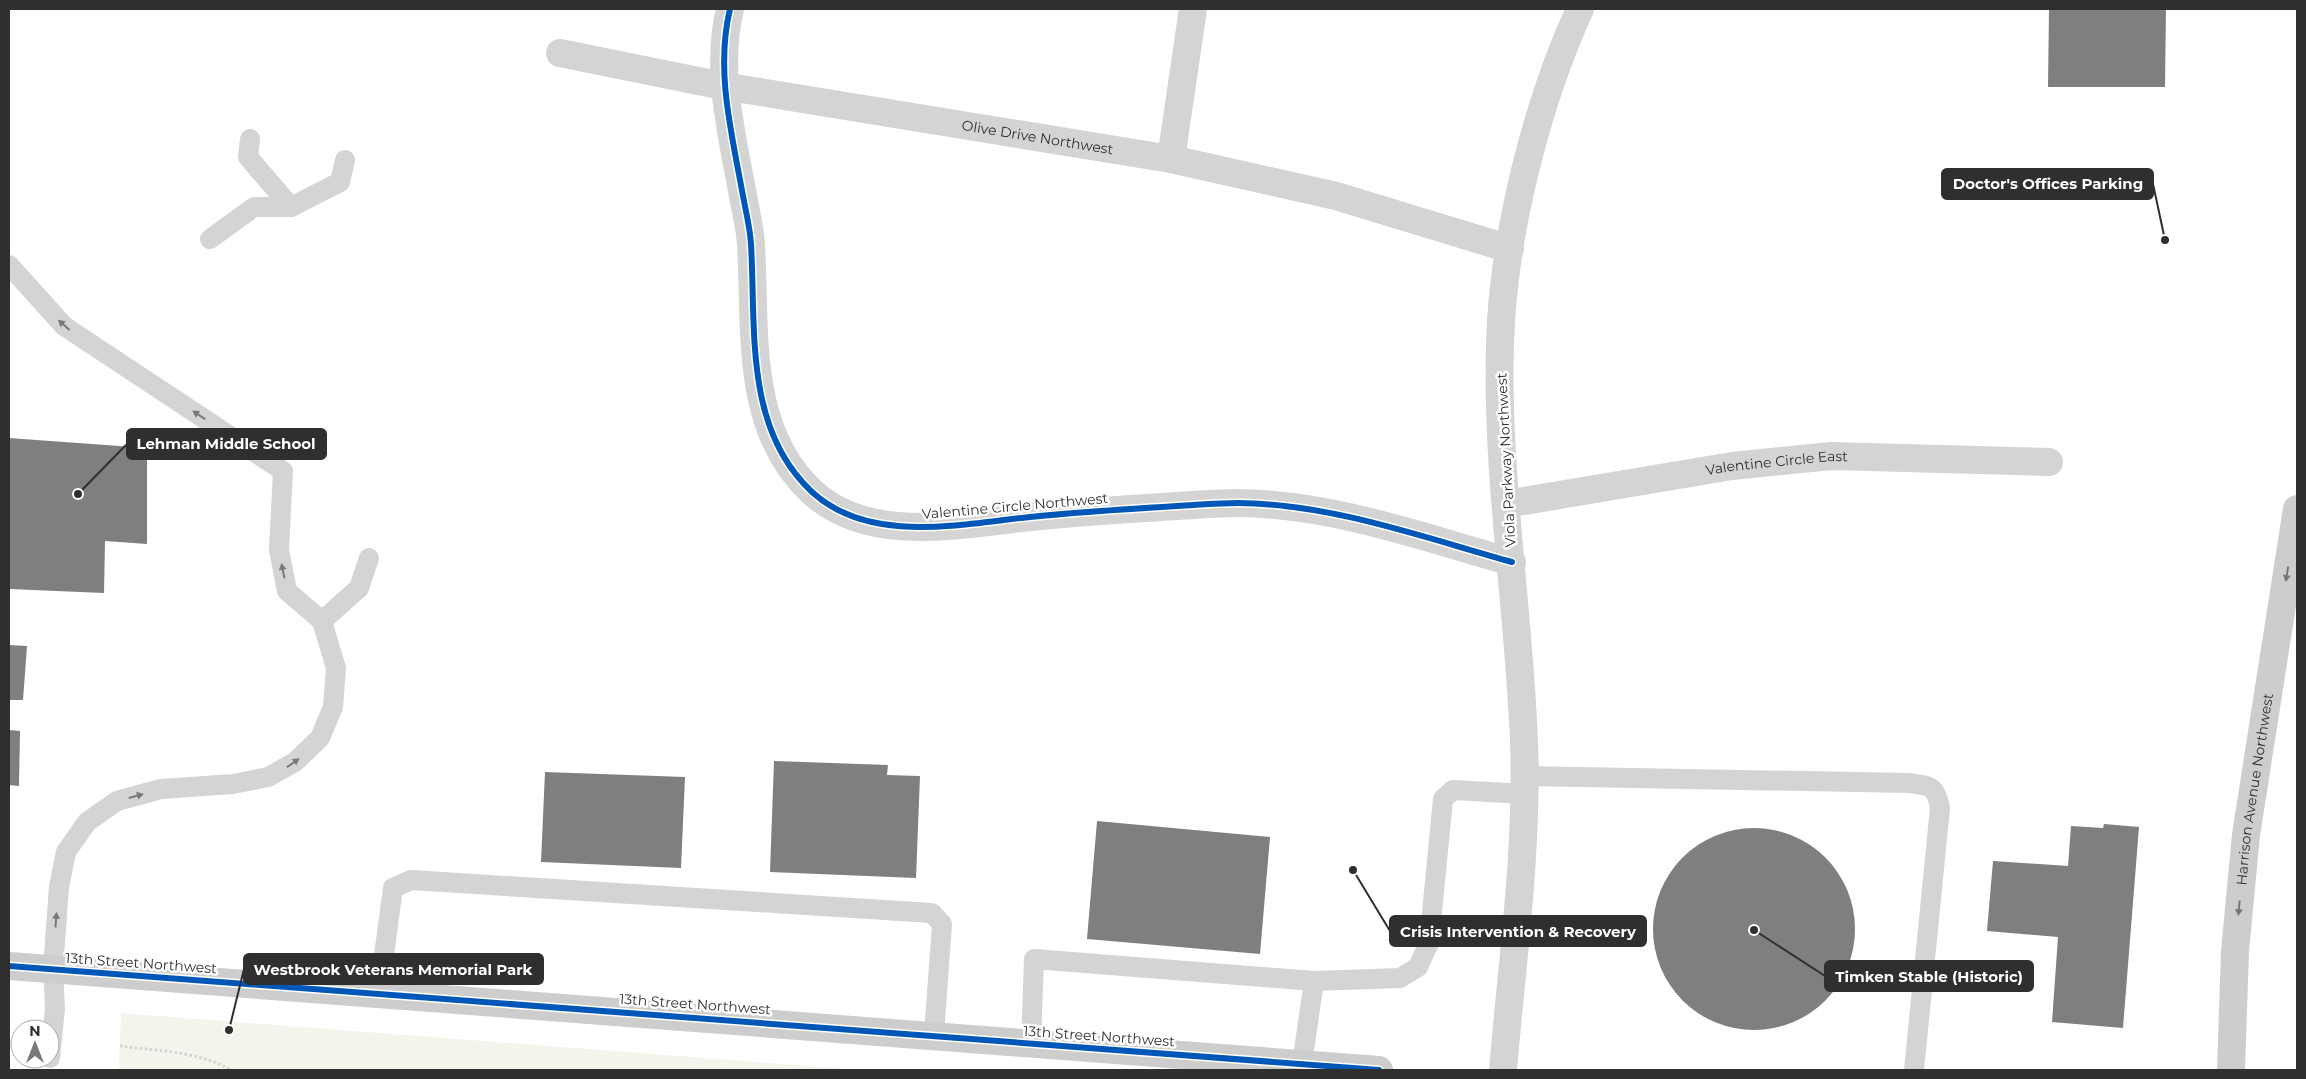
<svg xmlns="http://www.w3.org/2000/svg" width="2306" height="1079" viewBox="0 0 2306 1079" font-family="Montserrat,sans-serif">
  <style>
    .green { fill: #f3f5ed }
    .building { fill: #7f7f7f }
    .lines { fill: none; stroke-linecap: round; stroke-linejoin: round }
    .path { stroke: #d4d4d4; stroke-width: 3; stroke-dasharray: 2.5 2.5; stroke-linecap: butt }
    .lane { stroke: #d4d4d4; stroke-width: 20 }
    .street { stroke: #d4d4d4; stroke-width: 28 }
    .secondary { stroke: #cdcdcd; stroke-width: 28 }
    .cycleway-casing { stroke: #fff; stroke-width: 9 }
    .cycleway { stroke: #0057b8; stroke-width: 6 }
    .oneway { fill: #797979 }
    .oneway2 { fill: #767676 }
    .labels { text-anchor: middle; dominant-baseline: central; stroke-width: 5; stroke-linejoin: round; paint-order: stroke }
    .street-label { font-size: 14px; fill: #2f2f2f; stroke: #fff }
    .leader { fill: none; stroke: #2f2f2f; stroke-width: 2 }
    .callout-dot { fill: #2f2f2f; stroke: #fff; stroke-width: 2 }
    .callout { fill: #2f2f2f; stroke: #2f2f2f; stroke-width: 2 }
    .callout-label { font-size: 15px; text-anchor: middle; font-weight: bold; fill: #fff }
  </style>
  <rect width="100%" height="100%" fill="#fff"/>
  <path class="green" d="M 121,1013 L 861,1070 L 119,1070 Z"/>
  <g class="building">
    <path d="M 2049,9 L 2166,9 L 2165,87 L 2048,87 Z"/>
    <path d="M 9,438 L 147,448 L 147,544 L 105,541 L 104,593 L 9,589 Z"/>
    <path d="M 9,645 L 27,646 L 23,700 L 9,700 Z"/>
    <path d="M 9,730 L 20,731 L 19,786 L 9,785 Z"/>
    <path d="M 774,761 L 888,765 L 887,775 L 920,776 L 916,878 L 770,872 Z"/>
    <path d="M 545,772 L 685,777 L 681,868 L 541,862 Z"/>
    <path d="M 1097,821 L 1270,837 L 1260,954 L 1087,939 Z"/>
    <path d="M 2104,824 L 2139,827 L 2123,1028 L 2052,1022 L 2058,937 L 1987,931 L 1993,861 L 2068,866 L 2071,826 L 2103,828 Z"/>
    <circle cx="1754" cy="929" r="101"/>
  </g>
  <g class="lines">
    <path class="path" d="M 120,1046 C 156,1051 199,1051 231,1070"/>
    <g class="lane">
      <path d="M 250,139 L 248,157 L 291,207"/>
      <path d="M 210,239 L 254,207 L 291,207 L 340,182 L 345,160"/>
      <path d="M 9,265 L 64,326 L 283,471 L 279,550 L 287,591 L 322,621 L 336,668 L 333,707 L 320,738 L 295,762 L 268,777 L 233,784 L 161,789 L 117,801 L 87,822 L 66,852 L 59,887 L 53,969 L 55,1008 L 50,1058"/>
      <path d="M 322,621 L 359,588 L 369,558"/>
      <path d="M 1525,776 L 1910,783 C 1931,786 1936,786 1940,808 L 1914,1070"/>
      <path d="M 1314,981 L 1400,978 L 1418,967 L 1429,943 L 1443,799 L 1453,790 L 1524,794"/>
      <path d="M 379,993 L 393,888 L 411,880 L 932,913 L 942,924 L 934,1035"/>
      <path d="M 1031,1043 L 1034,959 L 1314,981 L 1302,1064"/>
    </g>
    <g class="street">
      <path d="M 730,9 C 715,71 732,134 743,196 C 746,212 750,228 751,244 C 756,329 744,429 812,492 C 870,545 961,524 1030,517 C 1079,512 1128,509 1177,506 C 1197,505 1217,503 1238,503 C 1332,504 1422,537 1512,562"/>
      <path id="s1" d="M 560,53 L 723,86 L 1171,159 L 1336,196 L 1510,249"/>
      <path d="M 1171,159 L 1193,9"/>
      <path id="s2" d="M 1506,504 L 1732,466 L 1831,456 L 2049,462"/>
      <path d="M 1503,1070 C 1512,962 1528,851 1524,742 C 1519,609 1496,476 1500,343 C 1503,237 1536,105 1580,9"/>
    </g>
    <g class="secondary">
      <path d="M 9,966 L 1379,1070"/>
      <path id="s3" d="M 2231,1070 L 2235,951 L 2246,835 L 2297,509"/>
    </g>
    <defs>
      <g id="cycleway">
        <path d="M 730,9 C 715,71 732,134 743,196 C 746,212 750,228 751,244 C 756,329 744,429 812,492 C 870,545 961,524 1030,517 C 1079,512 1128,509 1177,506 C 1197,505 1217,503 1238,503 C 1332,504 1422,537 1512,562"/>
        <path d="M 9,966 L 1379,1070"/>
      </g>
    </defs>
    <use href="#cycleway" class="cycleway-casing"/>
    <use href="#cycleway" class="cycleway"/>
  </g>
  <defs><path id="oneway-solid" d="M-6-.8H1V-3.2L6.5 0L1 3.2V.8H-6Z" transform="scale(1.25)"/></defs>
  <g class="oneway">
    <use href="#oneway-solid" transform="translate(64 325) rotate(-139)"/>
    <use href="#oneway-solid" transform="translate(199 415) rotate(-147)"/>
    <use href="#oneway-solid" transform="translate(283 571) rotate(-102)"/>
    <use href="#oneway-solid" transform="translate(293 763) rotate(-35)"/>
    <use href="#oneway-solid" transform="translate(136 796) rotate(-15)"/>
    <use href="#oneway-solid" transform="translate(56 920) rotate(-86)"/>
  </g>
  <g class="oneway2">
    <use href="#oneway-solid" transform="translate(2287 574) rotate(99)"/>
    <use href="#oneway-solid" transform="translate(2239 908) rotate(95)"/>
  </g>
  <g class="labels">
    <g class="street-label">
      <text stroke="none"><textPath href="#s1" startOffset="485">Olive Drive Northwest</textPath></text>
      <text transform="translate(1506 460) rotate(-93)">Viola Parkway Northwest</text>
      <text stroke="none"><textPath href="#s2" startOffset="274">Valentine Circle East</textPath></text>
      <text transform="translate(1015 506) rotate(-5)">Valentine Circle Northwest</text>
      <text stroke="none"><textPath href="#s3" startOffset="282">Harrison Avenue Northwest</textPath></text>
      <text transform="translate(141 963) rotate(4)">13th Street Northwest</text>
      <text transform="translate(695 1004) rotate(4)">13th Street Northwest</text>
      <text transform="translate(1099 1036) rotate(4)">13th Street Northwest</text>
    </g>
  </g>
  <path class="leader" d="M2165 240L2153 184M78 494L127 444M1353 870L1390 931M229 1030L244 969M1754 930L1825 976"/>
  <g class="callout-dot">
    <circle cx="2165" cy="240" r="5"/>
    <circle cx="78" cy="494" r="5"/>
    <circle cx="1353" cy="870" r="5"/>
    <circle cx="229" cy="1030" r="5"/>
    <circle cx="1754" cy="930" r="5"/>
  </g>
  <g class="callout">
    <rect x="1942" y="169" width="211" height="30" rx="5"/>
    <rect x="127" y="429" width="199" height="30" rx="5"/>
    <rect x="1390" y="916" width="256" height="30" rx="5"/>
    <rect x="244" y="954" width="299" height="30" rx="5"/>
    <rect x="1825" y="961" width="208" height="30" rx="5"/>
  </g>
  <g class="callout-label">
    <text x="2048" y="189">Doctor's Offices Parking</text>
    <text x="226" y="449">Lehman Middle School</text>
    <text x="1518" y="937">Crisis Intervention &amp; Recovery</text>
    <text x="393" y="975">Westbrook Veterans Memorial Park</text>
    <text x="1929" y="982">Timken Stable (Historic)</text>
  </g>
  <rect width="2306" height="1079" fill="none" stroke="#2f2f2f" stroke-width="20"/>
  <g transform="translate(35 1044)"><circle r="24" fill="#ffffff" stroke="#acacac"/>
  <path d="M0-4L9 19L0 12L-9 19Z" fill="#787878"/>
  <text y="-8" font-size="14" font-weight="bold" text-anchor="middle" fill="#2f2f2f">N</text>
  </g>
</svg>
